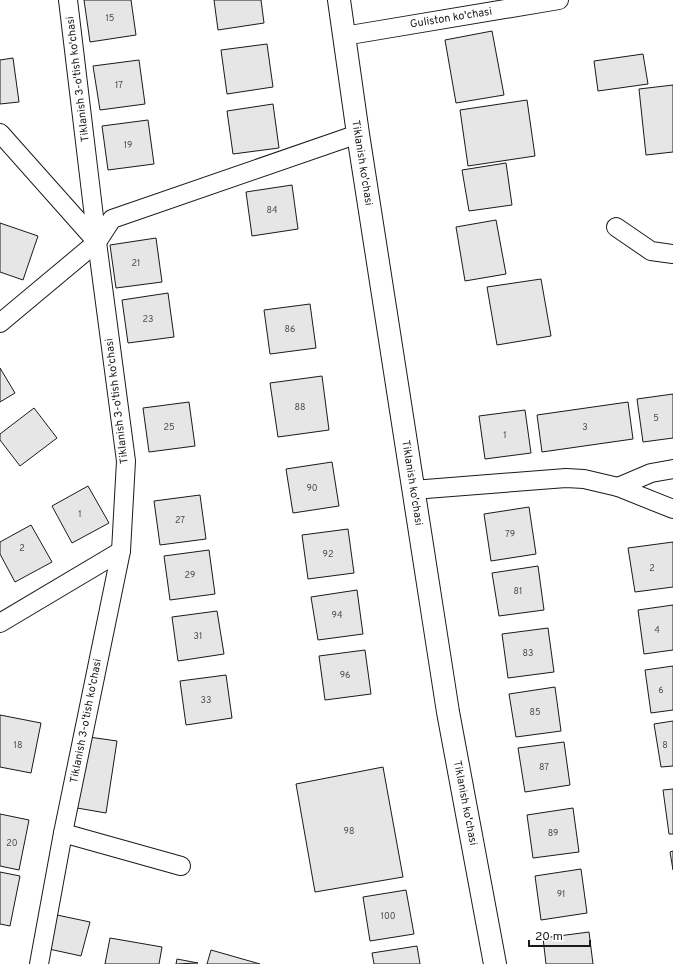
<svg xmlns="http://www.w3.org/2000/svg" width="673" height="964" viewBox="0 0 673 964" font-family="Overpass,sans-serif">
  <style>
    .building { fill: #e6e6e6; stroke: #1a1a1a }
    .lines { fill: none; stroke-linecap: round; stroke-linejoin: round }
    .minor-casing { stroke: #1a1a1a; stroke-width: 20 }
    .tertiary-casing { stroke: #1a1a1a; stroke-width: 24 }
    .minor { stroke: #fff; stroke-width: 18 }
    .tertiary { stroke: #fff; stroke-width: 22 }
    .labels { text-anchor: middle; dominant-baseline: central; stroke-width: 3; stroke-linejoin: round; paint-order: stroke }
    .number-label { font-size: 9px; fill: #4d4d4d }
    .street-label { font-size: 11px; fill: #1a1a1a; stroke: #fff }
  </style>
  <rect width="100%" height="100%" fill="#fff"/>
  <g class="building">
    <path d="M 84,0 L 131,0 L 136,35 L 90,42 Z"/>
    <path d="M 214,0 L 261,0 L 264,23 L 218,30 Z"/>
    <path d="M 492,31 L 504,95 L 456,103 L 445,40 Z"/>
    <path d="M 267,44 L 273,87 L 227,94 L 221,50 Z"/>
    <path d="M 643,54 L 648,84 L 598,91 L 594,61 Z"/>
    <path d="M 13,58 L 19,102 L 0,104 L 0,60 Z"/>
    <path d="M 139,60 L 145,104 L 100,110 L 93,66 Z"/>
    <path d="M 673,85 L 673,152 L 646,155 L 639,89 Z"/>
    <path d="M 527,100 L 535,156 L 468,166 L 460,110 Z"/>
    <path d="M 273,104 L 279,148 L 233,154 L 227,111 Z"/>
    <path d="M 148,120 L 154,164 L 108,170 L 102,126 Z"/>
    <path d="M 506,163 L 512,205 L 469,211 L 462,170 Z"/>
    <path d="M 292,185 L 298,229 L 252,236 L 246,192 Z"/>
    <path d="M 496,220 L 506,274 L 465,281 L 456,227 Z"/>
    <path d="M 0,223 L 38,236 L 23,280 L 0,272 Z"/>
    <path d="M 156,238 L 162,282 L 116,288 L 110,245 Z"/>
    <path d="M 541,279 L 551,336 L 497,345 L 487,287 Z"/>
    <path d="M 168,293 L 174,337 L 128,343 L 122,300 Z"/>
    <path d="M 310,304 L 316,348 L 270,354 L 264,310 Z"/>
    <path d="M 0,368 L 15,393 L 0,402 Z"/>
    <path d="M 322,376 L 329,430 L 278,437 L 270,383 Z"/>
    <path d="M 673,394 L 673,438 L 643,442 L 637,399 Z"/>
    <path d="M 189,402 L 195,446 L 149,452 L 143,408 Z"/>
    <path d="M 628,402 L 633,439 L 542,452 L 537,415 Z"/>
    <path d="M 34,408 L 57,438 L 20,466 L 0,440 L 0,434 Z"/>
    <path d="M 525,410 L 531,453 L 485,459 L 479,416 Z"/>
    <path d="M 332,462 L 339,506 L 293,513 L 286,469 Z"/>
    <path d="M 88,486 L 109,523 L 72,543 L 52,506 Z"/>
    <path d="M 200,495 L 206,539 L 160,545 L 154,501 Z"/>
    <path d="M 529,507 L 536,554 L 491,561 L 484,514 Z"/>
    <path d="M 31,525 L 52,562 L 15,582 L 0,554 L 0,542 Z"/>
    <path d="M 348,529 L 354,573 L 308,579 L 302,535 Z"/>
    <path d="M 673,542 L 673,587 L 635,592 L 628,548 Z"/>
    <path d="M 209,550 L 215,594 L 170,600 L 164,556 Z"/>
    <path d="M 538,566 L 544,610 L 499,616 L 492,573 Z"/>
    <path d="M 357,590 L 363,634 L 318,640 L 311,597 Z"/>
    <path d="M 673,605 L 673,650 L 644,654 L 638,610 Z"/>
    <path d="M 217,611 L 224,654 L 178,661 L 172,617 Z"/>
    <path d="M 548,628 L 554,672 L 508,678 L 502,634 Z"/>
    <path d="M 365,650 L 371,694 L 325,700 L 319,656 Z"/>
    <path d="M 673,666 L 673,710 L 651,713 L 645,670 Z"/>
    <path d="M 226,675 L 232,718 L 186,725 L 180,681 Z"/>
    <path d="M 555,687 L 561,731 L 516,737 L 509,694 Z"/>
    <path d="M 0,715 L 41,723 L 31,773 L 0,767 Z"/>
    <path d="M 673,721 L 673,766 L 661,767 L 654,724 Z"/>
    <path d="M 89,737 L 117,741 L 106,813 L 77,808 Z"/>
    <path d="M 564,742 L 570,785 L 525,792 L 518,748 Z"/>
    <path d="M 383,767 L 403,877 L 315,892 L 296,784 Z"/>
    <path d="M 673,789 L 673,834 L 669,834 L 663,790 Z"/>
    <path d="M 573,808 L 579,852 L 533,858 L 527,815 Z"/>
    <path d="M 0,814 L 29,820 L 19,870 L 0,866 Z"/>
    <path d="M 673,851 L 673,870 L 670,852 Z"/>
    <path d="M 581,869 L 587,913 L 541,920 L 535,876 Z"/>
    <path d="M 0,872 L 20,876 L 10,926 L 0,924 Z"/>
    <path d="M 406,890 L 414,934 L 370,941 L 363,897 Z"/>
    <path d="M 57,915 L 90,922 L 81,956 L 49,949 Z"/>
    <path d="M 589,932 L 593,964 L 546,964 L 543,938 Z"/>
    <path d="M 110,938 L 162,947 L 159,964 L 105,964 Z"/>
    <path d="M 417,946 L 420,964 L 374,964 L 372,953 Z"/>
    <path d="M 211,950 L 260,964 L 207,964 Z"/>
    <path d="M 177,959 L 198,963 L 176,964 Z"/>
  </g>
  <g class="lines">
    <defs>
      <g id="minor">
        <path d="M 344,36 L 559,0"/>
        <path d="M 0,133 L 97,242"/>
        <path d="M 616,227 L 651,251 L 673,254"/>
        <path d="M 0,323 L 97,242 L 112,219 L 358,134"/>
        <path d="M 618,487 L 651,473 L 673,469"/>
        <path d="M 413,490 L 566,478 L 584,479 L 618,487 L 673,509"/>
        <path d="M 0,623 L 121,551"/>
        <path d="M 63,833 L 181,866"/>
        <path d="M 39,964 L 63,833 L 121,551 L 126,461 L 97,242 L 68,0"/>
      </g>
      <path id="tertiary" d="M 339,0 L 358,134 L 448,712 L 495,964"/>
    </defs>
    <use href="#minor" class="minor-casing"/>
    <use href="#tertiary" class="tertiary-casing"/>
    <use href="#minor" class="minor"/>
    <use href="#tertiary" class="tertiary"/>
  </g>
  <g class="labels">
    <g class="number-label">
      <text x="110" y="18">15</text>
      <text x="119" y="85">17</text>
      <text x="128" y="145">19</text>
      <text x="272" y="210">84</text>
      <text x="136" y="263">21</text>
      <text x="148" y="319">23</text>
      <text x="290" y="329">86</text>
      <text x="300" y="407">88</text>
      <text x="656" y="418">5</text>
      <text x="169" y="427">25</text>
      <text x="585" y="427">3</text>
      <text x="505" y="435">1</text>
      <text x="312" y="488">90</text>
      <text x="80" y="514">1</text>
      <text x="180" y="520">27</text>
      <text x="510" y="534">79</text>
      <text x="22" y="548">2</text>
      <text x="328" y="554">92</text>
      <text x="652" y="568">2</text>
      <text x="190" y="575">29</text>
      <text x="518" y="591">81</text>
      <text x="337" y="615">94</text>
      <text x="657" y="630">4</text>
      <text x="198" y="636">31</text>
      <text x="528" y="653">83</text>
      <text x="345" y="675">96</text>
      <text x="661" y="690">6</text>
      <text x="206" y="700">33</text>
      <text x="535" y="712">85</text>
      <text x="18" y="745">18</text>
      <text x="665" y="745">8</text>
      <text x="544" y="767">87</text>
      <text x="349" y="831">98</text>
      <text x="553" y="833">89</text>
      <text x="12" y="843">20</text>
      <text x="561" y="894">91</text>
      <text x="388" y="916">100</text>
    </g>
    <g class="street-label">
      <text transform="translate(451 18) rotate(-9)">Guliston ko'chasi</text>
      <text transform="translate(78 79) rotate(-97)">Tiklanish 3-o'tish ko'chasi</text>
      <text transform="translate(362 163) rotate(81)">Tiklanish ko'chasi</text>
      <text transform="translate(117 401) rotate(-97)">Tiklanish 3-o'tish ko'chasi</text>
      <text transform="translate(412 483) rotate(81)">Tiklanish ko'chasi</text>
      <text transform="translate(86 721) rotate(-79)">Tiklanish 3-o'tish ko'chasi</text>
      <text transform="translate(465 803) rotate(79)">Tiklanish ko'chasi</text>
    </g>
  </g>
  <path d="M529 940v6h61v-6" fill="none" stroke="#1a1a1a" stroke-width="2"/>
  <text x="535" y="940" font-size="12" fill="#1a1a1a" stroke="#ffffff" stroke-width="3" paint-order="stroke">20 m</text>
</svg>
